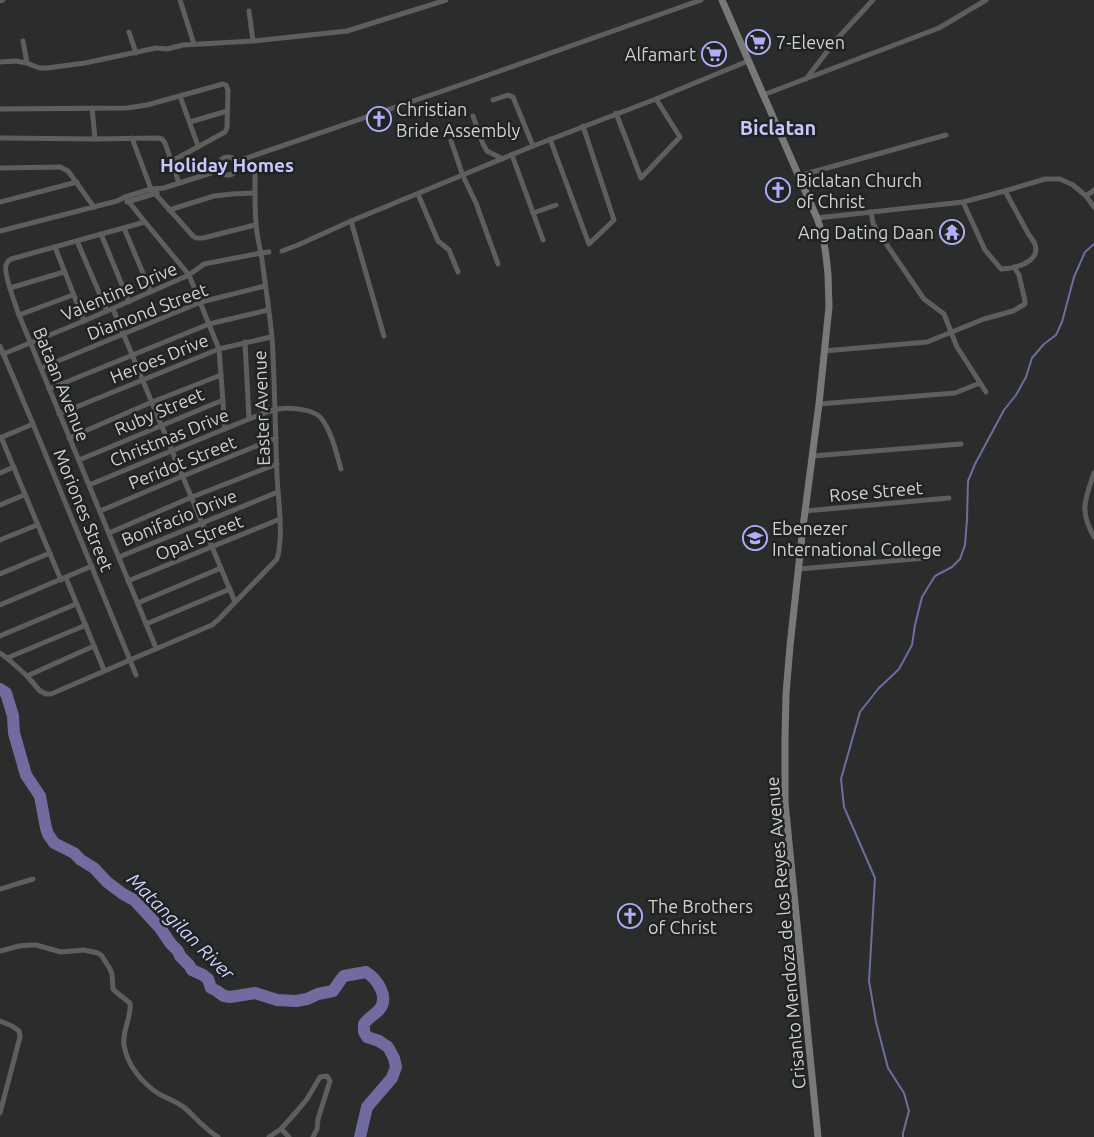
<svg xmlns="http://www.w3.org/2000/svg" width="1094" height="1137" viewBox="0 0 1094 1137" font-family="Ubuntu,sans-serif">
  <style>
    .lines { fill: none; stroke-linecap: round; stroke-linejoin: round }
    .stream { stroke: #716b9f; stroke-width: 2 }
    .river { stroke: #716b9f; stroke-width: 12 }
    .minor-tunnel { stroke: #434644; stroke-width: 5; stroke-dasharray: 5 2.5; stroke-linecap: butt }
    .minor { stroke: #5d5e5d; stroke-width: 5 }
    .secondary { stroke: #787a78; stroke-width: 7 }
    .labels { text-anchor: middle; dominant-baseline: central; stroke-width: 5; stroke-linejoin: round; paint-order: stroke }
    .poi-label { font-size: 18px; fill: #d0d2d0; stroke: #202321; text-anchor: start }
    .street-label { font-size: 18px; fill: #d0d2d0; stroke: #202321 }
    .neighbourhood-label { font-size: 19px; font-weight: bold; fill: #cac5fe; stroke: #202321 }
    .water-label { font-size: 19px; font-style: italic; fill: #d2cffe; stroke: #202321 }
    .quarter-label { font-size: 20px; font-weight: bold; fill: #cac5fe; stroke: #202321 }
  </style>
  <rect width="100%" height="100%" fill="#2a2d2b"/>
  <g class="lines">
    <path class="stream" d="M 903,1137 L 903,1133 L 909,1111 L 904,1093 L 888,1068 L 876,1022 L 869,981 L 875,878 L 844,807 L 841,779 L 860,712 L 878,689 L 899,669 L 912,645 L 915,625 L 922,597 L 935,576 L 952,567 L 960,559 L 965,545 L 967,519 L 968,481 L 975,464 L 1004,410 L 1016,395 L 1026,377 L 1032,358 L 1044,344 L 1056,335 L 1062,322 L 1074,277 L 1085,252 L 1094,244"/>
    <path class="river" d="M 0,689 L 6,693 L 13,716 L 14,733 L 26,775 L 40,796 L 46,828 L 48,834 L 54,843 L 74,853 L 81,860 L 94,868 L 107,882 L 123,894 L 134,900 L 160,928 L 171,944 L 178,951 L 180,956 L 189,965 L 192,970 L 203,975 L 208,979 L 211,988 L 217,991 L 224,996 L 230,997 L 255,993 L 277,1000 L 296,1001 L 307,999 L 318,994 L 333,991 L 342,978 L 344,976 L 366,972 C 377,979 390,997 379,1010 C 374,1015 368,1018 364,1024 L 364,1032 L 367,1037 L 379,1041 L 388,1047 L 394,1058 L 396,1067 L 392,1078 L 367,1107 L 360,1137"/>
    <path class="minor-tunnel" d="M 211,173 L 216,171"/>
    <g class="minor">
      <path d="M 180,0 L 194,44"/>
      <path d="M 0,1 L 3,0"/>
      <path d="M 249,11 L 253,41"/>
      <path d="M 129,32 L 136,53"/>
      <path d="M 23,41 L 27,63"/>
      <path d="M 0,62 L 16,61 L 27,63 L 39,68 L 47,68 L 85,63 L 156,48 L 167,49 L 183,45 L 253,41 L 347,31 L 446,0"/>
      <path d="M 806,79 L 836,40 L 873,0"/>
      <path d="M 763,95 L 939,28 L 986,0"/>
      <path d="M 180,96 L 198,146"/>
      <path d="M 493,100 L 508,95 L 513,97 L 533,146"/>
      <path d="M 92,108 L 95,139"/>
      <path d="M 0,109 L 127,108 L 147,105 L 223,84 L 226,85 L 228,90 L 227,128 L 225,132 L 172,161"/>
      <path d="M 616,113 L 641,178 L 680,137 L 656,99"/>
      <path d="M 473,116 L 483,144 L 487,151 L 503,159"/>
      <path d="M 190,122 L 227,111"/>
      <path d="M 0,138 L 95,139 L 158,138 L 162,139 L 165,143 L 179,183"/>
      <path d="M 132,138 L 151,189 L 193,236 L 196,238 L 203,238 L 255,225"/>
      <path d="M 550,139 L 589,244 L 614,220 L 583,126"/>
      <path d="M 451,141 L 463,176 L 476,203 L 498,264"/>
      <path d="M 512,155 L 543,240"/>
      <circle cx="228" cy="166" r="9"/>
      <path d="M 235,162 L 463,84 L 701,0"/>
      <path d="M 0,168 L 60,167 L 68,171 L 94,207"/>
      <path d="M 255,173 C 255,200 254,227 261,253 L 269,252"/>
      <path d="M 798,176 L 946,135"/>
      <path d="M 418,194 L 438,241 L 449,250 L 458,272"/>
      <path d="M 1086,196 L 1094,190"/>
      <path d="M 125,197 L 145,222 L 189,275 L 204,264 L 261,253 C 265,281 269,309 272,337 C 275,383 275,429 277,475 C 278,500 284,536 277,559 L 218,620 L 212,625 L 130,660 L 136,675"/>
      <path d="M 0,202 L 77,182"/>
      <path d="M 127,202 L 157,193"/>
      <path d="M 963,202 L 985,250 L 1001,269 C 1021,268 1049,258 1029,235 L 1005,191"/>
      <path d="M 169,210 L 214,196 L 232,194 L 255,193"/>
      <path d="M 871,212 L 873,223 L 876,229 L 924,299 L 944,314 L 957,347 L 986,392"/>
      <path d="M 533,213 L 556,205"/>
      <path d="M 817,218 L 963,202 L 1005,191 L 1045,179 L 1060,179 L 1073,185 L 1086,196 L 1094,207"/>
      <path d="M 351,221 L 384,336"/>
      <path d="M 145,222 L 11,259 C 8,261 7,262 6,265 C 3,273 16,306 19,315 L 156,648"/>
      <path d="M 124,228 L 151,292"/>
      <path d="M 0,231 L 117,201 L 125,197 L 151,189 L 164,188 L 211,173"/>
      <path d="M 101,234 L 129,302"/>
      <path d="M 77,241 L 107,311"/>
      <path d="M 55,247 L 84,321"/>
      <path d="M 282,251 L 298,245 L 351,221 L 533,146 L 656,99 L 748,61"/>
      <path d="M 10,288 L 64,272"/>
      <path d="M 113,309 L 235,602"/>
      <path d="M 19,315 L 73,295"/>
      <path d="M 245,342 L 249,419"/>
      <path d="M 0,346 L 33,424 L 130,660 L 51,694 L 46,694 L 40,691 L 27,676 L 7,658 L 0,653"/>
      <path d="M 824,351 L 927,342 L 984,319 L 1013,311 L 1025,304 L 1025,301 L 1019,275 L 1014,267"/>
      <path d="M 3,354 L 84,321 L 189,275 L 219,349 L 225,429"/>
      <path d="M 41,368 L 201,302 L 265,286"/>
      <path d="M 49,389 L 209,324 L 268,310"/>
      <path d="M 819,404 L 955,393 L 980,383"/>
      <path d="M 59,414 L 219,349 L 271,337"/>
      <path d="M 1,437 L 61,580"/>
      <path d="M 0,438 L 33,424"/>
      <path d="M 69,438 L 152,402 L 221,375"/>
      <path d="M 812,456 L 961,444"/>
      <path d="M 79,460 L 223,400"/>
      <path d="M 0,473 L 14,467"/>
      <path d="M 1094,473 C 1085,500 1079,510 1094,537"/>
      <path d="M 89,485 L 249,419 C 257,416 266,412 274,410 C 286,406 314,409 321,418 C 332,432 336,452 341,469"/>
      <path d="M 0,505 L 24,495"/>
      <path d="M 100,511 L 183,476 L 276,438"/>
      <path d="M 805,511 L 949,498"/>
      <path d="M 109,533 L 192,497 L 277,464"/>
      <path d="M 0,540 L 37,525"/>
      <path d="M 119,557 L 278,492"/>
      <path d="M 799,569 L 926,558"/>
      <path d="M 0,574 L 50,553"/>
      <path d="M 66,578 L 104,670"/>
      <path d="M 128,581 L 280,519"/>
      <path d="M 138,603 L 221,568"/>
      <path d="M 0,605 L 92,566"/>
      <path d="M 146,624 L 230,589"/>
      <path d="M 0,636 L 76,604"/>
      <path d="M 7,658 L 86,625"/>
      <path d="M 27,676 L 94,646"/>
      <path d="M 0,889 L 33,879"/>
      <path d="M 0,951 L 19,946 L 30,945 L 36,945 L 61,952 L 84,950 L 98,953 L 102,956 L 110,969 L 112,974 L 113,989 L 116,992 L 130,1003 C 132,1016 122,1030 124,1045 C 127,1065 142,1083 159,1094 C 168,1099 178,1102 186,1109 C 197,1119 205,1129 218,1137"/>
      <path d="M 0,1021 L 12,1026 L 19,1031 L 20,1037 L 0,1113"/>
      <path d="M 281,1129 L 297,1111 L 307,1099 L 320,1077 L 327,1076 L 330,1081 L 318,1119 L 317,1129 L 313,1137"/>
      <path d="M 269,1137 L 281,1129 L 289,1137"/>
    </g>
    <path class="secondary" d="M 722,0 L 817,218 L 823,236 L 826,256 L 828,274 L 829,307 L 819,404 L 803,527 L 790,646 L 786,694 L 785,739 L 785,802 L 818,1137"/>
  </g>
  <defs>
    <symbol id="supermarket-ring" viewBox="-11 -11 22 22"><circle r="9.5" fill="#202321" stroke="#b5acf9" stroke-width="1.5"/><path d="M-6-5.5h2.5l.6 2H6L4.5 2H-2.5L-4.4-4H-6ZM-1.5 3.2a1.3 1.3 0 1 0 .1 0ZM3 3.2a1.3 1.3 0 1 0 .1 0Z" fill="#b5acf9"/></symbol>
    <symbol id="church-ring" viewBox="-11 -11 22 22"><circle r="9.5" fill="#202321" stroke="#b5acf9" stroke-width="1.5"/><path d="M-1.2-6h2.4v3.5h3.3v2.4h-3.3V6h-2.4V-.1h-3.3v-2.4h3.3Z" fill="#b5acf9"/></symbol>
    <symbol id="temple-ring" viewBox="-11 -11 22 22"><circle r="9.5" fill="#202321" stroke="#b5acf9" stroke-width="1.5"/><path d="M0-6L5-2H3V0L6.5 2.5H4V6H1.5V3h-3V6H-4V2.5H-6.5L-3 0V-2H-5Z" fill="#b5acf9"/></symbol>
    <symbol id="university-ring" viewBox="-11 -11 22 22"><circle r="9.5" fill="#202321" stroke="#b5acf9" stroke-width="1.5"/><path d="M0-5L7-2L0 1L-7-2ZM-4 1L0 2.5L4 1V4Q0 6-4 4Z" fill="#b5acf9"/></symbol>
  </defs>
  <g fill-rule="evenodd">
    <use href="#supermarket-ring" x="744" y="28" width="28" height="28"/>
    <use href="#supermarket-ring" x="700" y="40" width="28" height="28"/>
    <use href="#church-ring" x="365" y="105" width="28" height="28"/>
    <use href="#church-ring" x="764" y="176" width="28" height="28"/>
    <use href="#temple-ring" x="938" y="218" width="28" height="28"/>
    <use href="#university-ring" x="741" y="524" width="28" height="28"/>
    <use href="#church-ring" x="616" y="902" width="28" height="28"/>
  </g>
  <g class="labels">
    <g class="poi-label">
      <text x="776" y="42">7-Eleven</text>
      <text x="696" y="54" text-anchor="end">Alfamart</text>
      <text x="396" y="109">Christian<tspan x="396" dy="21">Bride Assembly</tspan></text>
      <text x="796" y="180">Biclatan Church<tspan x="796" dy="21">of Christ</tspan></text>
      <text x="934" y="232" text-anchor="end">Ang Dating Daan</text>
      <text x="772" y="528">Ebenezer<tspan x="772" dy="21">International College</tspan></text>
      <text x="648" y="906">The Brothers<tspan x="648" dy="21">of Christ</tspan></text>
    </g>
    <g class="street-label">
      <text transform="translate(119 291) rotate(-23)">Valentine Drive</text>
      <text transform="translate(147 311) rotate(-21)">Diamond Street</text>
      <text transform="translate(159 358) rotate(-22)">Heroes Drive</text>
      <text transform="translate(62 384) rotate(68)">Bataan Avenue</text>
      <text transform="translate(261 408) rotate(-92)">Easter Avenue</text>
      <text transform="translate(159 411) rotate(-23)">Ruby Street</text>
      <text transform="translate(169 437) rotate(-22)">Christmas Drive</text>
      <text transform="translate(182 462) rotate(-22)">Peridot Street</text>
      <text transform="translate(876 491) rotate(-5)">Rose Street</text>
      <text transform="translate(84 510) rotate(68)">Moriones Street</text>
      <text transform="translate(179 517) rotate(-22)">Bonifacio Drive</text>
      <text transform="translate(199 537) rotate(-22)">Opal Street</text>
      <text transform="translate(785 933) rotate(-95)">Crisanto Mendoza de los Reyes Avenue</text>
    </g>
    <g class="neighbourhood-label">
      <text x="227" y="165">Holiday Homes</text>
    </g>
    <g class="water-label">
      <text transform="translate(181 926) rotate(45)">Matangilan River</text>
    </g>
    <g class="quarter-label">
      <text x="778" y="127">Biclatan</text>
    </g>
  </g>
</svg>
